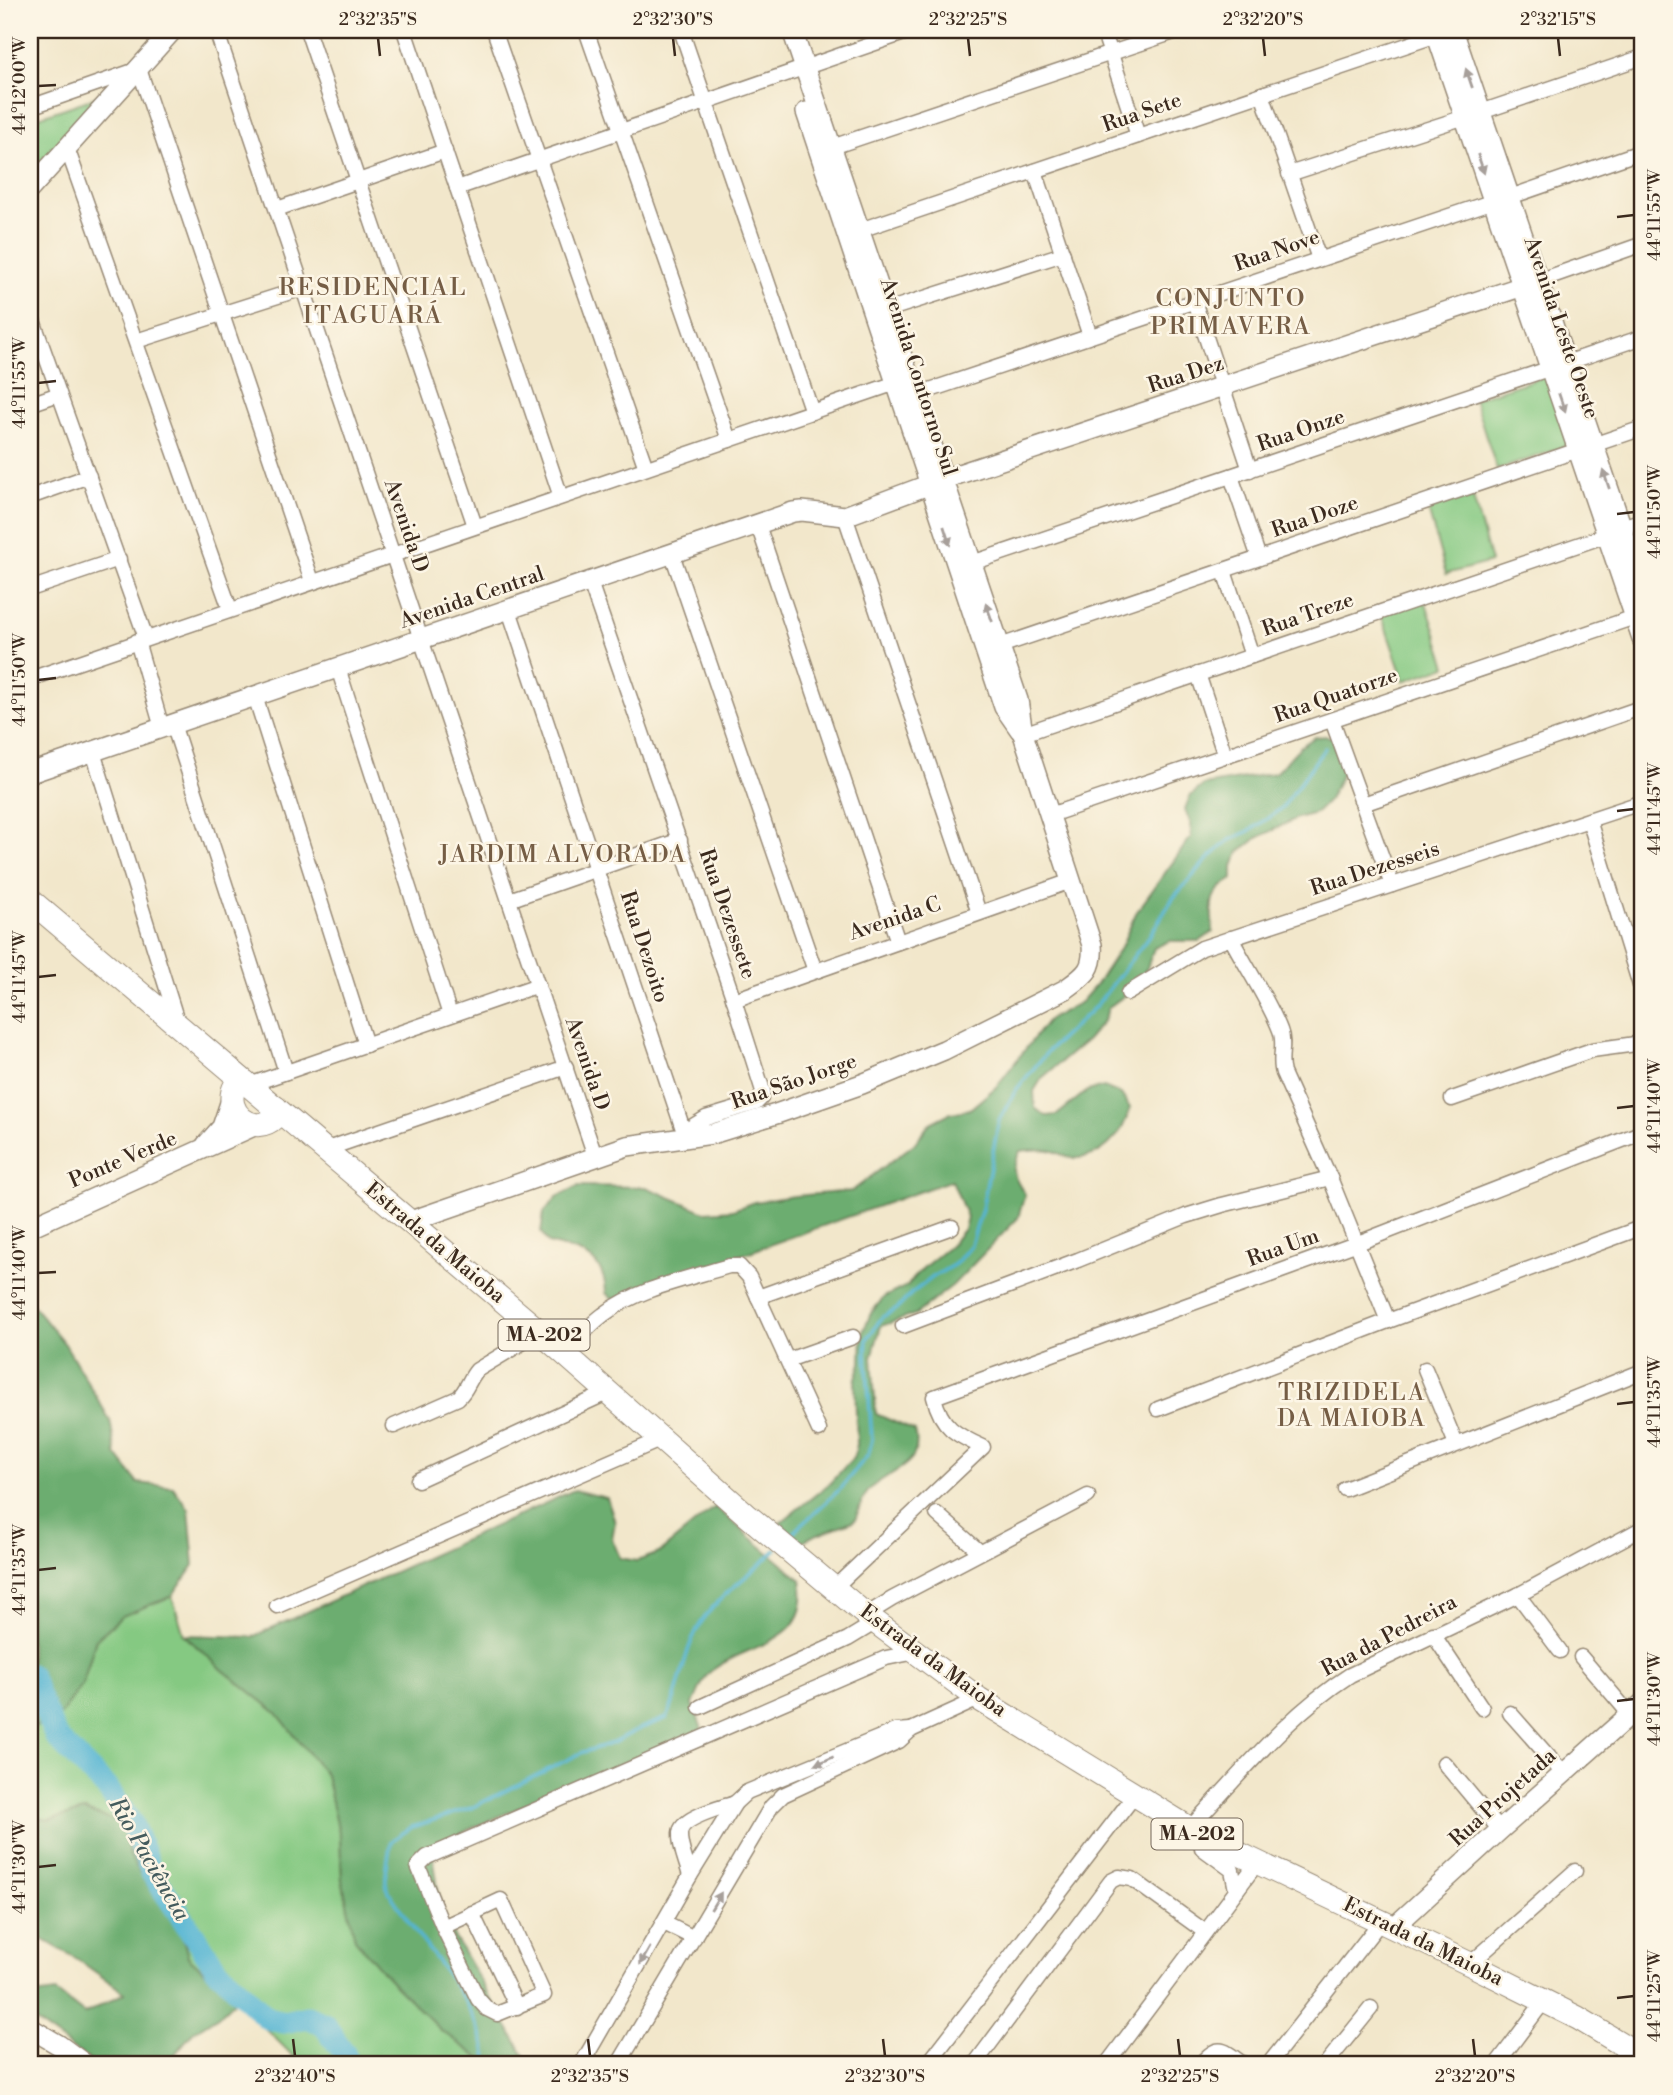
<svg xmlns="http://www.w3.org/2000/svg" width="1673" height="2095" viewBox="0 0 1673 2095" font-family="'Libre Bodoni',serif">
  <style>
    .green { fill: #85c982; stroke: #607a50; stroke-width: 2 }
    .forest { fill: #6cad70; stroke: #546c47; stroke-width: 2 }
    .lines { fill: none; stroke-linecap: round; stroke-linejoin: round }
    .stream { stroke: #55b5d3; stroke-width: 3.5 }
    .river { stroke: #55b5d3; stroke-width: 23 }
    .street-casing { stroke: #968874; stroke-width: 17 }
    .secondary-casing { stroke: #968874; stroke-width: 22 }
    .primary-casing { stroke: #968874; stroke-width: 25 }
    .street { stroke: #fff; stroke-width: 14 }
    .secondary { stroke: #fff; stroke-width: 19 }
    .primary { stroke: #fff; stroke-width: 23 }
    .oneway { fill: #a79f9a }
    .ticks { fill: none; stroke: #3b2a1e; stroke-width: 2.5 }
    .labels { text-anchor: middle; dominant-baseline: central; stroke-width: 5; stroke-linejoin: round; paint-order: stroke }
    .shield { fill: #fcf5e5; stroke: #75675a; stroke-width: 2 }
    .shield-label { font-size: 19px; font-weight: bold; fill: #3b2a1e }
    .street-label { font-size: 21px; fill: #3b2a1e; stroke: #fcf5e5 }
    .neighbourhood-label { font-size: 23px; letter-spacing: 2px; fill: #755d45; stroke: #fcf5e5 }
    .water-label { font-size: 23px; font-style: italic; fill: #445b5d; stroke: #fcf5e5 }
    .quarter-label { font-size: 24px; letter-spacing: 2px; fill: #755d45; stroke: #fcf5e5 }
    .neatline { fill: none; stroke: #3b2a1e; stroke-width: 2.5 }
    .ticks-label { font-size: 18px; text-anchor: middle; fill: #3b2a1e }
  </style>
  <rect width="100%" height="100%" fill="#fcf5e5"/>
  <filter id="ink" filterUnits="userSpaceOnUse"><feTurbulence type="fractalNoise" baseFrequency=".0143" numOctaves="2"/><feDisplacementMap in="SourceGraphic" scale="14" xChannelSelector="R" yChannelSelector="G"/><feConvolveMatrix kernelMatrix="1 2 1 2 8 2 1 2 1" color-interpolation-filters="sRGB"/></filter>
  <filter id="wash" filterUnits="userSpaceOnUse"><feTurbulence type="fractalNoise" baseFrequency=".00686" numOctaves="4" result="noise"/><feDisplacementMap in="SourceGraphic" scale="28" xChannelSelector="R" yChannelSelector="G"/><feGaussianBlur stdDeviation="1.57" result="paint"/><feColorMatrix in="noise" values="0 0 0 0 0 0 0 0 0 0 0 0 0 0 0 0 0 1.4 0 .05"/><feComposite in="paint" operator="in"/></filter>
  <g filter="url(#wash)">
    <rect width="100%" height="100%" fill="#f2e7cb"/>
    <g class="green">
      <path d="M 106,94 L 35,174 L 30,157 L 30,120 Z"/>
      <path d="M 1546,376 L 1570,445 L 1497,470 L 1474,399 Z"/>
      <path d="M 1471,490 L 1491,562 L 1446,574 L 1426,502 Z"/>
      <path d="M 1425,600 L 1447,666 L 1404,681 L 1381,614 Z"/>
      <path d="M 172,1596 L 184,1635 L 223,1670 L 277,1713 L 326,1775 L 340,1837 L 342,1880 L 391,1981 L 442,2031 L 489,2065 L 302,2065 L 236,1999 L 188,1957 L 181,1929 L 150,1889 L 130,1856 L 121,1822 L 85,1811 L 48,1820 L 30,1816 L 30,1730 L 61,1714 L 83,1682 L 96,1640 L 122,1616 Z"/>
    </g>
    <g class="forest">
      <path d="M 1327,736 L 1335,738 L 1342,773 L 1329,800 L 1316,813 L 1297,818 L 1257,838 L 1239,852 L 1233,866 L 1233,879 C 1207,893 1211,905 1213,932 L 1200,941 L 1169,941 L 1154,948 L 1147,968 L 1128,993 L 1109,1007 L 1104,1020 L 1087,1040 L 1042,1078 L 1034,1091 L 1035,1108 L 1046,1116 L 1057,1115 L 1087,1091 L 1104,1087 L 1121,1094 L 1130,1108 C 1123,1136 1099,1163 1068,1157 C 1062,1156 1058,1152 1053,1151 C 1043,1148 1030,1150 1020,1151 C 1011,1170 1012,1176 1025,1194 L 1018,1218 L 953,1285 L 916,1314 L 881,1326 L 872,1357 L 876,1414 L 915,1431 C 924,1465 894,1469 873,1486 C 863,1495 859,1509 855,1520 C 837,1528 818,1532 801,1542 L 780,1523 L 829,1484 L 853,1458 L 857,1446 L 855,1381 L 861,1363 L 862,1334 L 871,1313 L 884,1297 L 907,1286 L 924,1267 L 950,1246 L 964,1229 L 967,1217 L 952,1180 L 620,1298 L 612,1299 L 606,1293 C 604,1254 579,1252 548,1243 L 541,1232 L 544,1212 L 557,1197 L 578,1186 L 646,1187 L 705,1212 L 733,1210 L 754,1202 L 794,1196 L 852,1191 L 914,1144 L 930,1123 L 948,1114 L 970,1109 L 996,1087 L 1048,1020 L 1081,1002 L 1095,986 L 1122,945 L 1136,913 L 1191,837 L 1191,825 L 1185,809 L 1190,796 L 1204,785 L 1275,773 L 1300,747 L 1315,737 Z"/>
      <path d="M 30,1302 L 65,1344 L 110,1420 L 116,1454 L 138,1483 L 173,1487 L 189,1509 L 194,1565 L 172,1596 L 122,1616 L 96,1639 L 83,1682 L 61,1714 L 30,1730 Z"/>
      <path d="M 574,1490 L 607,1498 L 615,1522 L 612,1539 L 620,1558 L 637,1561 L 659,1553 L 715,1507 L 801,1580 C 813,1645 749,1641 711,1671 C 703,1677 698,1694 693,1704 L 702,1729 L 470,1829 L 432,1848 L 442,1916 L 530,2065 L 489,2065 L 442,2031 L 391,1981 L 355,1939 L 342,1880 L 340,1837 L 326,1775 L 277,1713 L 223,1670 L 184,1635 L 252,1637 Z"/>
      <path d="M 85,1811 L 121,1822 L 130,1856 L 150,1889 L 181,1929 L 188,1957 L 236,1999 L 221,2014 L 193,2032 L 166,2065 L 96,2065 L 34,2021 L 32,1995 L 56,1992 L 84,2014 L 125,1993 L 77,1959 L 30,1932 L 30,1816 L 48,1820 Z"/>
    </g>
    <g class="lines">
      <g class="stream">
        <path d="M 786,1539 L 838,1491 L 868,1455 L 872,1440 L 866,1354 L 867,1339 L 882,1317 L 897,1309 L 912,1293 L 933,1277 L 955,1264 L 971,1245 L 982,1209 L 999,1120 L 1016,1090 L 1048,1051 L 1096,1006 L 1150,935 L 1173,898 L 1207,860 L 1228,841 L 1251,830 L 1282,808 L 1325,748"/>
        <path d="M 488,2065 C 482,2007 436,1964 405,1916 C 400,1907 388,1894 386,1884 C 385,1871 389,1854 391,1841 L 412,1827 L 471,1808 L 583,1752 L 613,1743 L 639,1729 L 667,1718 C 682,1686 683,1646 705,1617 C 725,1590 753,1573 776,1550"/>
      </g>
      <path class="river" d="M 30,1675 L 56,1737 L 107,1788 L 132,1824 L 152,1873 L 216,1968 L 267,2018 L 284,2022 L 307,2017 L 324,2024 L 344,2053 L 349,2065"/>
    </g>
  </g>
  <g filter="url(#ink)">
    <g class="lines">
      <defs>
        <g id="street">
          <path d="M 216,30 L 595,1156"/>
          <path d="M 307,30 L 475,526"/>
          <path d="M 404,30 L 561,497"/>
          <path d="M 494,30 L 646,468"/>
          <path d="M 586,30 L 729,440"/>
          <path d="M 681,30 L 812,412"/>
          <path d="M 1103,30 L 1138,136"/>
          <path d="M 1262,94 L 1319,259"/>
          <path d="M 30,107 L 139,69 L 312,581"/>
          <path d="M 1481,112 L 1643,57"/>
          <path d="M 832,147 L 1180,30"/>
          <path d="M 67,148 L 230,609"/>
          <path d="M 1035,171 L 1090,336"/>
          <path d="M 1289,174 L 1465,117"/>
          <path d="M 457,188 L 913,30"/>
          <path d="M 1510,197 L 1643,151"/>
          <path d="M 277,209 L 445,151"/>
          <path d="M 860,230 L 1437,35"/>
          <path d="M 1538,281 L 1643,244"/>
          <path d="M 1194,301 L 1250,470"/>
          <path d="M 887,310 L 1063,254"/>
          <path d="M 30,312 L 146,638"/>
          <path d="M 136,341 L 303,288"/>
          <path d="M 915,395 L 1494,201"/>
          <path d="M 30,404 L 59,394"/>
          <path d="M 1231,476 L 1259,558"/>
          <path d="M 30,497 L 89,476"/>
          <path d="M 845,516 L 979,913"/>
          <path d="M 758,525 L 898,942"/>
          <path d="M 1622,527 L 1643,520"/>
          <path d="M 672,554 L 815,971"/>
          <path d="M 972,563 L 1643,337"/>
          <path d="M 1224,571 L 1252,656"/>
          <path d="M 590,582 L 734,1000 L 763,1091 L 761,1098 L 756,1103 L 706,1118 L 693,1126 L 686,1138"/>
          <path d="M 30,589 L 119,559"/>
          <path d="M 509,610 L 686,1138"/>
          <path d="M 137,641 L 162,728"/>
          <path d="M 1000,646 L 1643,428"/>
          <path d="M 338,668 L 450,1015"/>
          <path d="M 1198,674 L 1225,756"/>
          <path d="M 30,679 L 896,383"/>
          <path d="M 255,696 L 366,1045"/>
          <path d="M 1332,720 L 1392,885"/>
          <path d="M 173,724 L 286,1072"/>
          <path d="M 1023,734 L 1607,535"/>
          <path d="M 93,752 L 177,1021"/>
          <path d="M 1363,804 L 1643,707"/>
          <path d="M 1050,815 L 1635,617"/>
          <path d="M 1589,820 L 1643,995"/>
          <path d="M 509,900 L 680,840"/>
          <path d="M 1231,938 C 1246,967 1269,1001 1280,1030 C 1286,1045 1278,1058 1283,1073 L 1330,1178 L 1388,1321"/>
          <path d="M 1128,993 L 1202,948 L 1643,802"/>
          <path d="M 734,1000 L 1071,881"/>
          <path d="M 249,1085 L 538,985"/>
          <path d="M 1452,1099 L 1592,1050 L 1643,1043"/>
          <path d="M 324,1150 L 566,1067"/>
          <path d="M 758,1297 L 952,1227"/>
          <path d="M 903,1326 L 1078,1260 L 1186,1216 L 1222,1205 L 1330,1178"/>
          <path d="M 565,1354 C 577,1340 588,1326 603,1315 C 638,1288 687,1279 729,1266 L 739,1266 L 749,1277 L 819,1430"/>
          <path d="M 788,1360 L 853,1337"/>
          <path d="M 1425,1369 L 1456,1444"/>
          <path d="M 1158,1409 L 1388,1321 L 1643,1227"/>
          <path d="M 394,1426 L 458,1398 C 467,1390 469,1379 477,1370 L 540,1332"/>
          <path d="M 418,1480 L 609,1392"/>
          <path d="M 1345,1489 L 1643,1371"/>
          <path d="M 937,1514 L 980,1552"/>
          <path d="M 834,1588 L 983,1447 C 956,1435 941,1427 934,1397 L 1358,1243 L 1643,1132"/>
          <path d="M 1518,1595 L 1560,1651"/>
          <path d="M 277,1606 L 662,1439"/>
          <path d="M 866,1615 L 892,1599 L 1088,1496"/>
          <path d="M 1433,1634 L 1482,1708"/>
          <path d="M 1581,1657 L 1643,1730"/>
          <path d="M 700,1707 L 848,1639 L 876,1622"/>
          <path d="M 1510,1713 L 1563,1773"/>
          <path d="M 1444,1763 L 1500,1830"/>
          <path d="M 1189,1829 C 1240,1775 1287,1715 1350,1675 L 1518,1595 L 1643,1528"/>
          <path d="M 1202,1836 L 1202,1848 L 1232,1870 L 1236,1890"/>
          <path d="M 690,1876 C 687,1863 679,1847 680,1833 C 681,1817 721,1808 735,1803"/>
          <path d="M 472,1913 L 517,2007"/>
          <path d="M 664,1923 L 694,1938"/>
          <path d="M 443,1927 L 501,1900 L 544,1995 L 497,2014 L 487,2009 L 478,1999 L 443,1927 L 418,1866 L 427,1857 L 886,1658 L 916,1652"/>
          <path d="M 1470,1964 L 1575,1871"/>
          <path d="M 581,2065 L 690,1876 L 735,1803 L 747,1792 L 895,1731 L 911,1730"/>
          <path d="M 618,2065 L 771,1807 L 783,1795 L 899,1741 L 911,1730 L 979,1699"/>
          <path d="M 927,2065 L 1134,1796"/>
          <path d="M 974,2065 L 1111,1881 L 1119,1877 L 1132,1879 L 1204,1931"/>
          <path d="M 1106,2065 L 1257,1863"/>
          <path d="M 1200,2065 C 1218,2042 1224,2050 1244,2065"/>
          <path d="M 1268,2065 L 1381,1921"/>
          <path d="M 1325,2065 L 1371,2008"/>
          <path d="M 1496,2065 L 1544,2001"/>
        </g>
        <g id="secondary">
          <path d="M 1435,30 L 1643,641"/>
          <path d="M 1453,30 L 1643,590"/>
          <path d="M 806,112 L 1004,707 L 1020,730"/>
          <path d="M 30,189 L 173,30"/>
          <path d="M 30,773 L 793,512 L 802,511 L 845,516 L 944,479 L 1538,281"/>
          <path d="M 206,1145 L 222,1127 L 231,1100"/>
          <path d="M 408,1222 L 627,1146 L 712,1134 L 776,1114 L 862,1084 L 944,1050 L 1066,989 C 1085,975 1094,970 1092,945 L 1023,734 L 1018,700 L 792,30"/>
          <path d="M 30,1227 L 256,1125"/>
          <path d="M 1394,1927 L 1500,1830 L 1643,1703"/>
          <path d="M 30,2028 L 59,2045 L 86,2065"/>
        </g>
        <g id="primary">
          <path d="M 30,900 L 540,1332 L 748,1516 L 866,1615 L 979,1699 L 1202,1836 L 1470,1964 L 1578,2018 L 1643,2057"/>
          <path d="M 245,1082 L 235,1086 C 222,1112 254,1138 275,1117 L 276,1108"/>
        </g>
      </defs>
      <use href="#street" class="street-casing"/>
      <use href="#secondary" class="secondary-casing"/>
      <use href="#primary" class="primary-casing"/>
      <use href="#street" class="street"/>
      <use href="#secondary" class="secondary"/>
      <use href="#primary" class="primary"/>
    </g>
    <defs><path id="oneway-solid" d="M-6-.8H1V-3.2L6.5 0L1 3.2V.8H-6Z" transform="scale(1.75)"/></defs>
    <g class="oneway">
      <use href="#oneway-solid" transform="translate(1469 78) rotate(-109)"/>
      <use href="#oneway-solid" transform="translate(1481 164) rotate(71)"/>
      <use href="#oneway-solid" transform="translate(1562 403) rotate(71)"/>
      <use href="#oneway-solid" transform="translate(1606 479) rotate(-109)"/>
      <use href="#oneway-solid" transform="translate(947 536) rotate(72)"/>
      <use href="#oneway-solid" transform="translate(989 612) rotate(-109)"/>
      <use href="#oneway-solid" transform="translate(824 1761) rotate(157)"/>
      <use href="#oneway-solid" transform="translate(716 1901) rotate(-59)"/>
      <use href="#oneway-solid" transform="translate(645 1956) rotate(120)"/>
    </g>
  </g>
  <path class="ticks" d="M 378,38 L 380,56M 673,38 L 675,56M 968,38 L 970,56M 1263,38 L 1265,56M 1558,38 L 1560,56M 38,86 L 56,85M 1617,217 L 1634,215M 38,383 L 56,381M 1617,514 L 1634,512M 38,680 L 56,678M 1617,811 L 1634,809M 38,977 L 56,975M 1617,1108 L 1634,1106M 38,1273 L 56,1272M 1617,1404 L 1634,1402M 38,1570 L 56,1568M 1617,1701 L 1634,1699M 38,1867 L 56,1865M 1617,1998 L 1634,1996M 293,2039 L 295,2056M 588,2039 L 590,2056M 883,2039 L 885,2056M 1178,2039 L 1180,2056M 1473,2039 L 1475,2056"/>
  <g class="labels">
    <g class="shield">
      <rect x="498.5" y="1319.5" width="91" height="31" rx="5"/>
      <rect x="1151.5" y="1818.5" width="91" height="31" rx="5"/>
    </g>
    <g class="shield-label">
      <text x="544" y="1335">MA-202</text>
      <text x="1197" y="1834">MA-202</text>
    </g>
    <g class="street-label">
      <text transform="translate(1142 113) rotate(-19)">Rua Sete</text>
      <text transform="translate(1277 251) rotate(-19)">Rua Nove</text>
      <text transform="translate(1561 328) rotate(71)">Avenida Leste Oeste</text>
      <text transform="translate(1186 375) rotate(-18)">Rua Dez</text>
      <text transform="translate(918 377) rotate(72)">Avenida Contorno Sul</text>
      <text transform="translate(1301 431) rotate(-19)">Rua Onze</text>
      <text transform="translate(1315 517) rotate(-19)">Rua Doze</text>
      <text transform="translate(406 526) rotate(71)">Avenida D</text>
      <text transform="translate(472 598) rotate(-19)">Avenida Central</text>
      <text transform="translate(1308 615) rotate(-19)">Rua Treze</text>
      <text transform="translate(1336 696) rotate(-19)">Rua Quatorze</text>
      <text transform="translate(1375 869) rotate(-18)">Rua Dezesseis</text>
      <text transform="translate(727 914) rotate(71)">Rua Dezessete</text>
      <text transform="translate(895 919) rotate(-19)">Avenida C</text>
      <text transform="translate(644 947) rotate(72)">Rua Dezoito</text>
      <text transform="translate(587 1064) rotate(71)">Avenida D</text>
      <text transform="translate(794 1082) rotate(-19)">Rua São Jorge</text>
      <text transform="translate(123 1160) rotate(-23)">Ponte Verde</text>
      <text transform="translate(435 1243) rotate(40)">Estrada da Maioba</text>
      <text transform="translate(1283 1248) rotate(-20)">Rua Um</text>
      <text transform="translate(1389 1636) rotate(-28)">Rua da Pedreira</text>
      <text transform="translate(933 1661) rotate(36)">Estrada da Maioba</text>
      <text transform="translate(1503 1798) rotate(-42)">Rua Projetada</text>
      <text transform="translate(1423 1942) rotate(26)">Estrada da Maioba</text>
    </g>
    <g class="neighbourhood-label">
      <text x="563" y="855">JARDIM ALVORADA</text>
      <text x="1352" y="1393">TRIZIDELA<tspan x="1352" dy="26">DA MAIOBA</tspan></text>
    </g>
    <g class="water-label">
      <text transform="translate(149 1859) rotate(60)">Rio Paciência</text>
    </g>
    <g class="quarter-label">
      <text x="373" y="288">RESIDENCIAL<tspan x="373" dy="28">ITAGUARÁ</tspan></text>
      <text x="1231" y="299">CONJUNTO<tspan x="1231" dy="28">PRIMAVERA</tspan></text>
    </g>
  </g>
  <rect width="1673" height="2095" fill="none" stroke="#fcf5e5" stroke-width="77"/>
  <rect x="38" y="38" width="1596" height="2018" class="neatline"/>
  <g class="ticks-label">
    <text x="378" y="25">2°32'35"S</text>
    <text x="673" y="25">2°32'30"S</text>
    <text x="968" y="25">2°32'25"S</text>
    <text x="1263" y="25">2°32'20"S</text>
    <text x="1558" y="25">2°32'15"S</text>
    <text transform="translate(19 86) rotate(-90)" y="6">44°12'00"W</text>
    <text transform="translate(1654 215) rotate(-90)" y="6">44°11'55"W</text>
    <text transform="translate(19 383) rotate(-90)" y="6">44°11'55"W</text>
    <text transform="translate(1654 512) rotate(-90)" y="6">44°11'50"W</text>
    <text transform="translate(19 680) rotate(-90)" y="6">44°11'50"W</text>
    <text transform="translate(1654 809) rotate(-90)" y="6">44°11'45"W</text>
    <text transform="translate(19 977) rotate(-90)" y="6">44°11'45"W</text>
    <text transform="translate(1654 1106) rotate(-90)" y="6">44°11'40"W</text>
    <text transform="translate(19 1273) rotate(-90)" y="6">44°11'40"W</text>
    <text transform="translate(1654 1402) rotate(-90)" y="6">44°11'35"W</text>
    <text transform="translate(19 1570) rotate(-90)" y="6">44°11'35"W</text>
    <text transform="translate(1654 1699) rotate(-90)" y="6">44°11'30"W</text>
    <text transform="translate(19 1867) rotate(-90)" y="6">44°11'30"W</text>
    <text transform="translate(1654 1996) rotate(-90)" y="6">44°11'25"W</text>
    <text x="295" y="2082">2°32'40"S</text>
    <text x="590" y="2082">2°32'35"S</text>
    <text x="885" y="2082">2°32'30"S</text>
    <text x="1180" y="2082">2°32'25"S</text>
    <text x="1475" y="2082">2°32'20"S</text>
  </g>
</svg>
